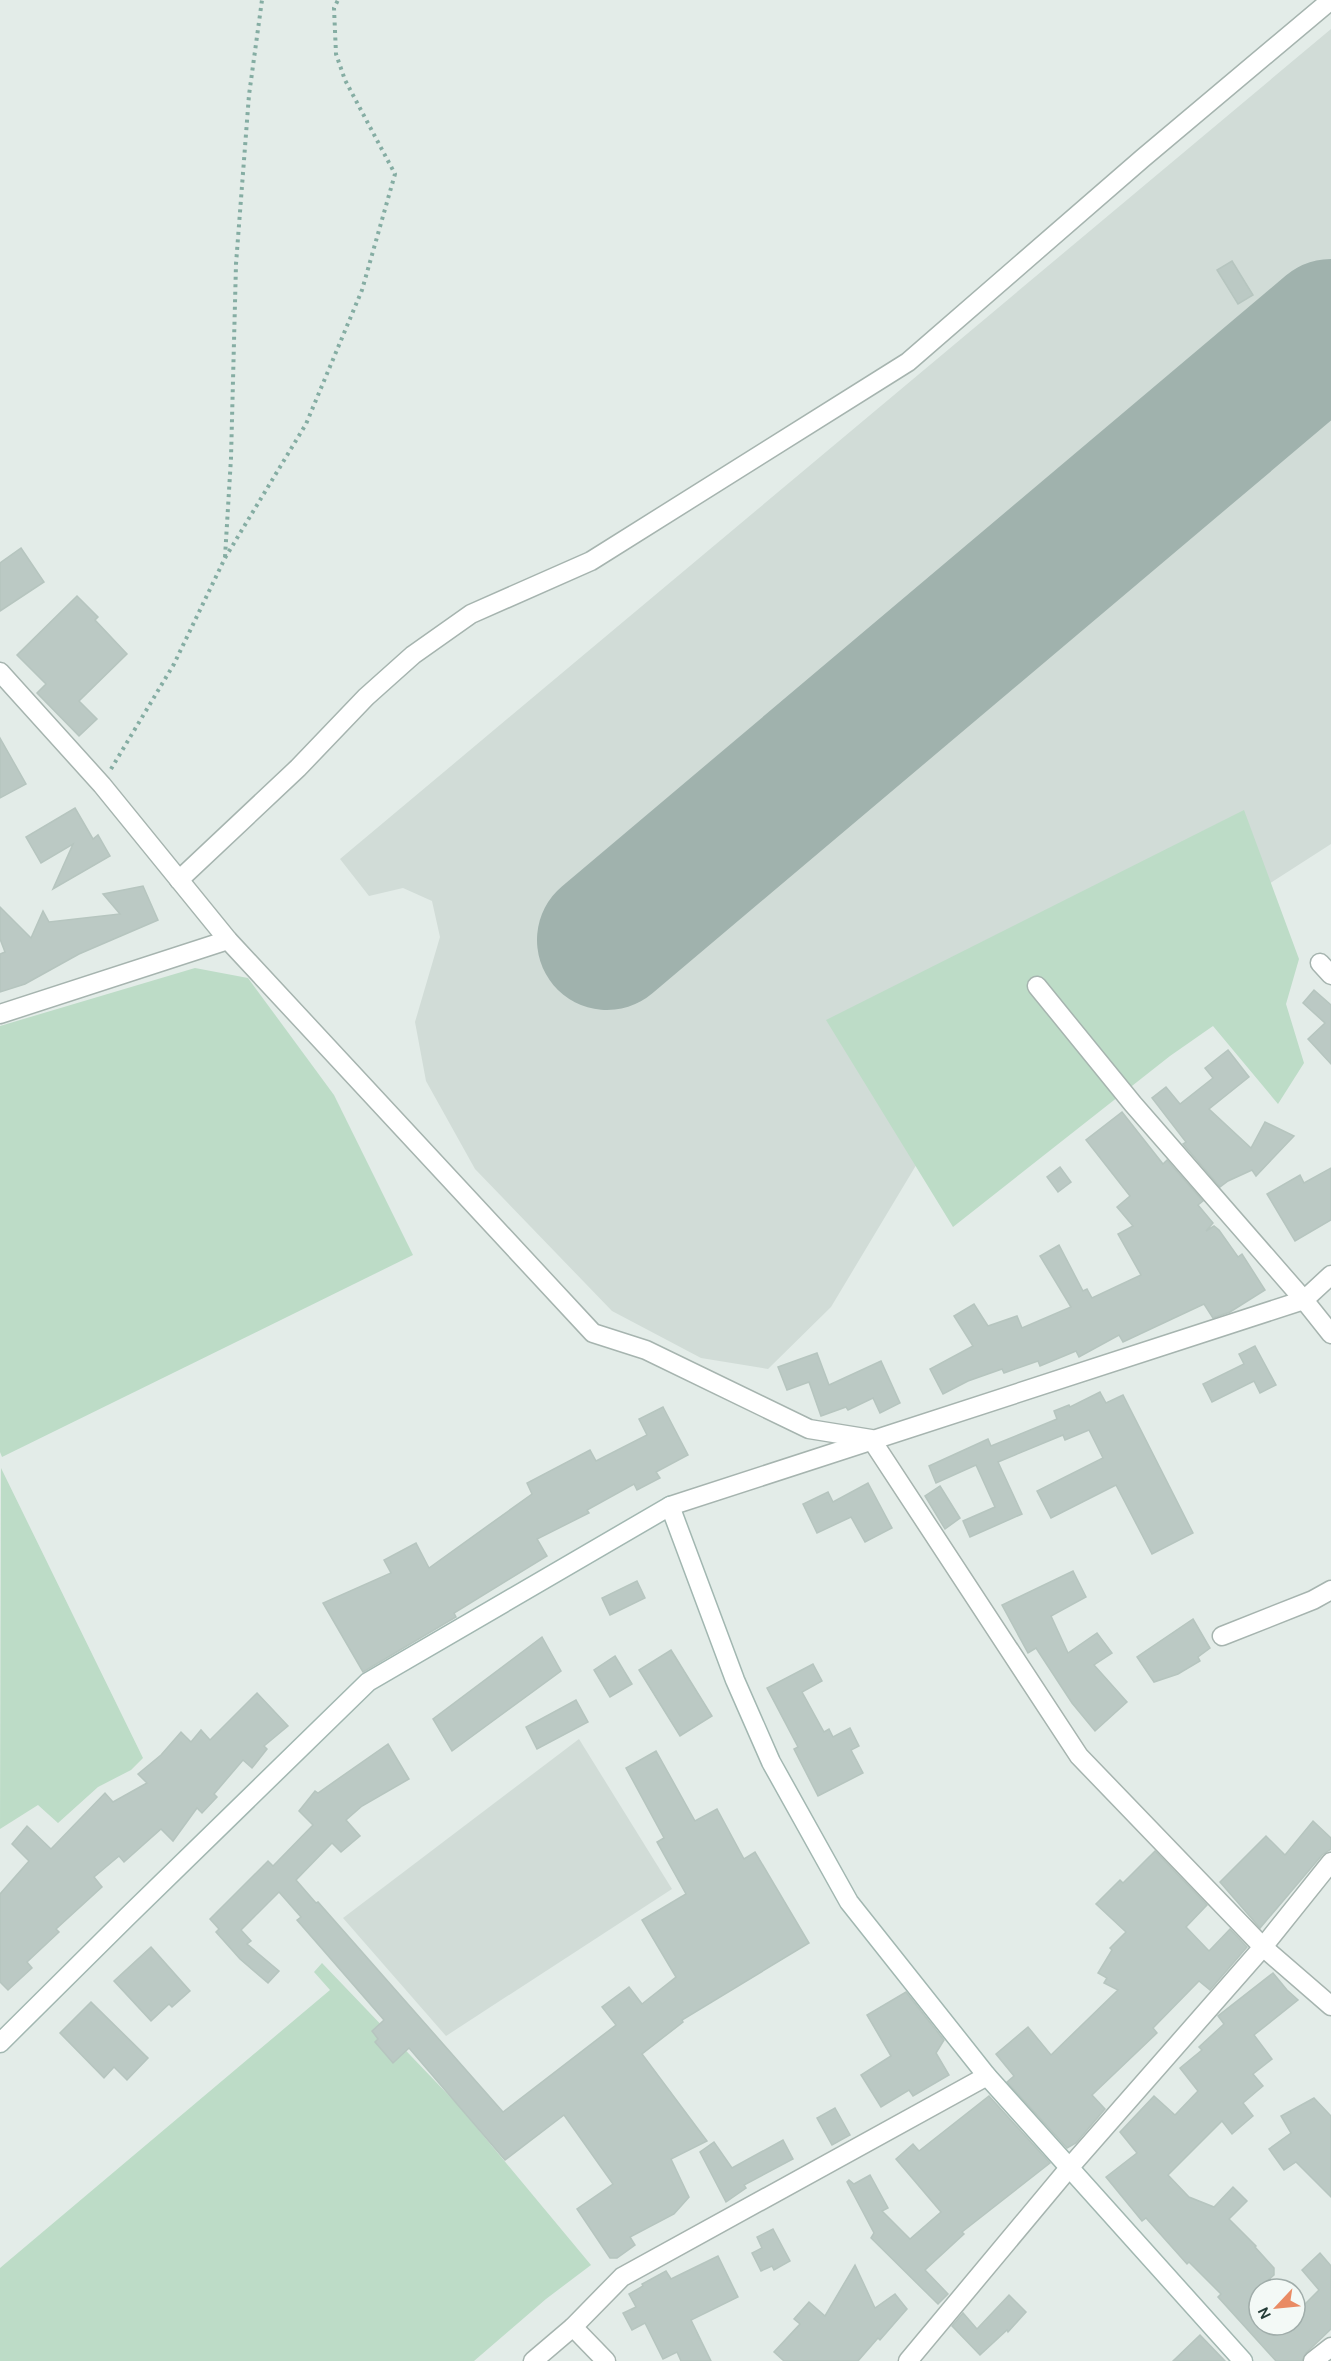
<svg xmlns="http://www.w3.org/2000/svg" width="1331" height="2361" viewBox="0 0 1331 2361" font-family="Karla,sans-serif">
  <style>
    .built { fill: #d1dcd7 }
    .green { fill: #bddcc7 }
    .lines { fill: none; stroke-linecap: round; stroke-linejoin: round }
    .runway { stroke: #a0b2ad; stroke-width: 140 }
    .building { fill: #bbc9c4; stroke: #b6c5bf; stroke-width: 1.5 }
    .street-casing { stroke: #a6b4af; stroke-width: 21 }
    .secondary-casing { stroke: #a2b7b1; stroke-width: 21 }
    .path { stroke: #85ada3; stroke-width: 4; stroke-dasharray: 3 4.5; stroke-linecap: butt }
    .street { stroke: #fff; stroke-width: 18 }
    .secondary { stroke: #fff; stroke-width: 18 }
  </style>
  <rect width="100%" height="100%" fill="#e3ece8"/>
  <g class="built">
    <path d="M 1331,29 L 1331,844 L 1039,1032 L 936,1132 L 831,1307 L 768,1369 L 701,1358 L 612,1311 L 475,1169 L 426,1081 L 415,1022 L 440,937 L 432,901 L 403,888 L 369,896 L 340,859 Z"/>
    <path d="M 579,1739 L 672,1889 L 446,2036 L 343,1918 Z"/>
  </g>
  <g class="green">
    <path d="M 1244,810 L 1299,959 L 1286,1004 L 1304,1063 L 1278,1104 L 1213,1026 L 1170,1056 L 953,1227 L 826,1020 Z"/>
    <path d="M 195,968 L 248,978 L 334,1095 L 413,1255 L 2,1457 L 0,1452 L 0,1026 Z"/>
    <path d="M 1,1468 L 143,1758 L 131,1770 L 98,1787 L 58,1823 L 38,1805 L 0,1829 Z"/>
    <path d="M 322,1963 L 457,2104 L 591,2265 L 546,2299 L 474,2361 L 0,2361 L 0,2268 L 330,1990 L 314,1972 Z"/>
  </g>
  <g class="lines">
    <path class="runway" d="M 607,940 L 1331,329"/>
  </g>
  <g class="building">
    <path d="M 1232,261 L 1253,295 L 1238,304 L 1217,270 Z"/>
    <path d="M 21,548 L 44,582 L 0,611 L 0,563 Z"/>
    <path d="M 77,596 L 98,617 L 95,620 L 127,654 L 79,701 L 97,719 L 79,736 L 37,693 L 46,684 L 17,655 Z"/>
    <path d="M 0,738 L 26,784 L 0,798 Z"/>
    <path d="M 75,808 L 93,839 L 98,835 L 110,856 L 53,889 L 73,844 L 41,863 L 26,837 Z"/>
    <path d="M 143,886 L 158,920 L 79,954 L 25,984 L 0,992 L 0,954 L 5,952 L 0,939 L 0,907 L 31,938 L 43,911 L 49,922 L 120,914 L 103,894 Z"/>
    <path d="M 1314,990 L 1331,1005 L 1331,1064 L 1308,1039 L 1325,1023 L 1303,1003 Z"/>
    <path d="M 1228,1050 L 1249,1077 L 1209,1109 L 1251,1148 L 1265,1122 L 1294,1136 L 1256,1176 L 1252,1170 L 1228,1181 L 1220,1187 L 1183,1144 L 1186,1142 L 1152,1098 L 1166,1087 L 1180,1104 L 1213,1078 L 1205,1068 Z"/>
    <path d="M 1122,1112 L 1163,1164 L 1167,1160 L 1203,1201 L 1198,1205 L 1213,1223 L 1206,1231 L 1214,1226 L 1219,1230 L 1238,1257 L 1242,1254 L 1265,1290 L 1230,1312 L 1213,1318 L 1204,1304 L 1123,1342 L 1119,1335 L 1079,1357 L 1076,1351 L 1040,1366 L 1038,1361 L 1004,1373 L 1002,1369 L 968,1381 L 943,1394 L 930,1369 L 973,1346 L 954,1316 L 974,1304 L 988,1326 L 1017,1316 L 1022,1328 L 1071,1307 L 1040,1256 L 1059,1245 L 1083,1291 L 1087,1289 L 1092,1298 L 1141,1275 L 1118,1234 L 1133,1226 L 1117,1207 L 1130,1196 L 1086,1140 Z"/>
    <path d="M 1060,1167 L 1071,1182 L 1058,1192 L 1047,1177 Z"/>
    <path d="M 1331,1168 L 1331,1220 L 1295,1241 L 1267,1194 L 1300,1175 L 1304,1183 Z"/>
    <path d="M 1255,1346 L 1276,1385 L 1260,1393 L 1254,1381 L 1212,1402 L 1203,1384 L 1244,1364 L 1239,1354 Z"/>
    <path d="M 817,1353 L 829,1385 L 881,1361 L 900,1403 L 880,1413 L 873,1398 L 848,1410 L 846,1407 L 821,1416 L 809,1382 L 787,1390 L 778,1367 Z"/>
    <path d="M 1100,1392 L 1106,1403 L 1123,1395 L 1193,1533 L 1152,1554 L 1116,1485 L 1051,1518 L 1037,1491 L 1103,1458 L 1089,1430 L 1065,1440 L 1063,1435 L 998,1462 L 1022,1514 L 970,1537 L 963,1521 L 995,1507 L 976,1465 L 936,1483 L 929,1466 L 988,1439 L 991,1446 L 1057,1419 L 1054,1411 L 1069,1405 L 1070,1407 Z"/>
    <path d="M 663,1407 L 688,1455 L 656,1472 L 660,1478 L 637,1490 L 634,1484 L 587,1510 L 589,1513 L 537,1539 L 547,1556 L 454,1613 L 456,1617 L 363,1672 L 323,1603 L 391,1573 L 384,1560 L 416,1543 L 429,1568 L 532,1494 L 527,1483 L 590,1450 L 596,1461 L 647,1435 L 639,1419 Z"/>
    <path d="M 868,1483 L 892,1528 L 865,1542 L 851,1517 L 817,1533 L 803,1504 L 828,1492 L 833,1502 Z"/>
    <path d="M 940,1486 L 960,1518 L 945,1529 L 925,1496 Z"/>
    <path d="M 1073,1571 L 1086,1597 L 1051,1616 L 1068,1653 L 1097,1633 L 1112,1653 L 1094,1665 L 1127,1702 L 1095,1731 L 1072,1703 L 1036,1648 L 1028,1653 L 1002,1605 Z"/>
    <path d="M 637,1581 L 645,1598 L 610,1615 L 602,1598 Z"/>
    <path d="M 1193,1619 L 1210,1648 L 1198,1657 L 1200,1661 L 1178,1674 L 1154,1682 L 1137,1657 Z"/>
    <path d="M 542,1637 L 561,1671 L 452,1751 L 433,1719 Z"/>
    <path d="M 671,1650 L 712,1716 L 680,1736 L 639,1670 Z"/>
    <path d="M 615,1656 L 632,1684 L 610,1697 L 594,1670 Z"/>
    <path d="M 813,1664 L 822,1681 L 802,1692 L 824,1732 L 829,1729 L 833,1737 L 850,1728 L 859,1746 L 851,1750 L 863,1773 L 818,1796 L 794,1749 L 798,1747 L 767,1688 Z"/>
    <path d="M 257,1693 L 288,1726 L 264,1746 L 267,1749 L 252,1768 L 243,1760 L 214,1794 L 217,1797 L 202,1813 L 197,1808 L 173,1841 L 161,1829 L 124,1862 L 119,1856 L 94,1877 L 102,1887 L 56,1929 L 59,1932 L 27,1962 L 32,1968 L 8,1990 L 0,1982 L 0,1894 L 29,1861 L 12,1844 L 27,1826 L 51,1849 L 105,1793 L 113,1802 L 147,1783 L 138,1774 L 161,1755 L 181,1732 L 191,1742 L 201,1730 L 210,1740 Z"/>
    <path d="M 576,1700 L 588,1722 L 537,1749 L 526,1727 Z"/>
    <path d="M 388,1744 L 409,1779 L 362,1806 L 346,1820 L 360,1836 L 341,1852 L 332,1843 L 296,1880 L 316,1903 L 318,1902 L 503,2112 L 616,2025 L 602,2007 L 629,1987 L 642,2004 L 676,1977 L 642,1920 L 686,1894 L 657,1842 L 664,1838 L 626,1768 L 656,1751 L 695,1821 L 717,1809 L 744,1859 L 755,1852 L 809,1943 L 682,2020 L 683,2022 L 642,2054 L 707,2141 L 671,2159 L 689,2197 L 674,2214 L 630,2237 L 635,2245 L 617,2258 L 610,2258 L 577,2209 L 613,2184 L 564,2115 L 505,2160 L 409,2048 L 393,2063 L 375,2042 L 378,2039 L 372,2031 L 384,2020 L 297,1920 L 301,1917 L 279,1892 L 241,1930 L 251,1941 L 247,1944 L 279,1971 L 268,1983 L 240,1959 L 216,1932 L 219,1929 L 210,1919 L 268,1861 L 273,1866 L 313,1825 L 299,1811 L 315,1791 L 318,1793 Z"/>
    <path d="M 1313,1821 L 1331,1838 L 1331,1849 L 1322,1855 L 1260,1928 L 1220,1882 L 1266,1836 L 1285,1855 Z"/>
    <path d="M 1155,1851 L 1207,1905 L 1186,1927 L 1209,1951 L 1230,1929 L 1247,1947 L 1210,1990 L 1199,1981 L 1153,2028 L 1157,2033 L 1092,2095 L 1105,2109 L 1076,2143 L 1067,2148 L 1007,2082 L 1014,2076 L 996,2054 L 1028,2027 L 1051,2055 L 1118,1990 L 1104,1983 L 1107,1978 L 1098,1973 L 1112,1950 L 1110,1948 L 1126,1932 L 1096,1904 L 1120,1880 L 1123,1883 Z"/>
    <path d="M 151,1947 L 190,1991 L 172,2007 L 169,2004 L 151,2021 L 114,1981 Z"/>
    <path d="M 1273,1973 L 1287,1990 L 1298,2000 L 1254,2035 L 1272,2059 L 1253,2074 L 1263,2086 L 1243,2103 L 1253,2116 L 1232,2134 L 1222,2121 L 1168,2175 L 1189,2197 L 1214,2207 L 1233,2187 L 1247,2201 L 1229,2219 L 1256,2246 L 1255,2247 L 1274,2268 L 1274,2275 L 1259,2288 L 1259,2325 L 1295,2325 L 1295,2314 L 1319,2290 L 1302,2270 L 1320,2253 L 1331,2266 L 1331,2329 L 1306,2353 L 1302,2361 L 1276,2361 L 1218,2297 L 1221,2294 L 1189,2262 L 1187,2264 L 1146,2218 L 1142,2221 L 1106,2177 L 1137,2153 L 1120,2132 L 1154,2096 L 1175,2115 L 1198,2091 L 1180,2068 L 1202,2050 L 1199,2047 L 1224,2024 L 1218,2016 Z"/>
    <path d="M 906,1992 L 944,2040 L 936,2053 L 949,2075 L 913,2096 L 909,2090 L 881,2107 L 861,2075 L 891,2056 L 867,2015 Z"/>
    <path d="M 91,2002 L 148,2058 L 127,2080 L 114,2067 L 104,2078 L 60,2033 Z"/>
    <path d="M 989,2096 L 1050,2163 L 962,2232 L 964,2234 L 925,2270 L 948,2294 L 938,2304 L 871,2238 L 874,2233 L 847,2182 L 849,2180 L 854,2184 L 870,2175 L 888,2208 L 882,2211 L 910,2239 L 941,2212 L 896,2159 L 913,2144 L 919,2151 Z"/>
    <path d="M 1314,2098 L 1331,2116 L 1331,2197 L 1296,2162 L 1284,2170 L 1269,2149 L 1291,2133 L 1281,2116 Z"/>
    <path d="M 835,2108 L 850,2135 L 832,2145 L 817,2118 Z"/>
    <path d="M 783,2140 L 793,2159 L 744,2185 L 746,2188 L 726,2202 L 700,2152 L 714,2142 L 732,2168 Z"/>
    <path d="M 773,2229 L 790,2261 L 774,2270 L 772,2266 L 761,2271 L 752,2253 L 762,2248 L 757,2237 Z"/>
    <path d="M 718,2256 L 738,2297 L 691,2320 L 711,2361 L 681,2361 L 677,2352 L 663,2359 L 645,2323 L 632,2330 L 623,2313 L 636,2307 L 629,2294 L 643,2286 L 642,2284 L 666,2271 L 671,2279 Z"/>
    <path d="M 855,2265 L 875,2308 L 895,2294 L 907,2309 L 880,2340 L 878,2338 L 858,2361 L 784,2361 L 774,2352 L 800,2324 L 794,2319 L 809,2302 L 825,2316 Z"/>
    <path d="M 1009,2295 L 1026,2312 L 1008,2332 L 1007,2330 L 980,2355 L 952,2326 L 963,2313 L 977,2329 Z"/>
    <path d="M 1200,2335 L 1225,2361 L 1173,2361 Z"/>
  </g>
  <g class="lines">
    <defs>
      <g id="street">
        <path d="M 0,672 L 102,785 L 228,940 L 593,1333 L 646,1350 L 809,1429 L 871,1439 L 1079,1756 L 1263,1947 L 1331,2006"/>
        <path d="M 179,880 L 298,768 L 366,697 L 413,655 L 471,614 L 591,561 L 908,362 L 1143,158 L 1331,0"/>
        <path d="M 1320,963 L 1331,975"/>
        <path d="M 1037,986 L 1133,1104 L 1304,1300 L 1331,1334"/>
        <path d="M 0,1014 L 228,940"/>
        <path d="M 670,1506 L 1304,1300 L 1331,1275"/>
        <path d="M 1222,1636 L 1313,1600 L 1331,1590"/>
        <path d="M 573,2327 L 606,2361"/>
        <path d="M 533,2361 L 573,2327 L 622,2277 L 987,2076"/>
        <path d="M 908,2361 L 1069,2168 L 1263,1947 L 1331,1862"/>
        <path d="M 1313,2361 L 1331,2347"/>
      </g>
      <path id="secondary" d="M 0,2043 L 127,1917 L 368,1682 L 670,1506 L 735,1680 L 771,1762 L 849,1902 L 987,2076 L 1243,2361"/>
    </defs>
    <use href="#street" class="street-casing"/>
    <use href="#secondary" class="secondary-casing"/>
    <g class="path">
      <path d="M 225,557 L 231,458 L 236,264 L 249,95 L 262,0"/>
      <path d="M 111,769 L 174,664 L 225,558 L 306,424 L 362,290 L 395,174 L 345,80 L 336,54 L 334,8 L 338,0"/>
    </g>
    <use href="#street" class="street"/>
    <use href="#secondary" class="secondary"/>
  </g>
  <g transform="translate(1277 2307) rotate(244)"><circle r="28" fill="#f3f9f6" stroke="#a0adaa" stroke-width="1.5"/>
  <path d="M0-4.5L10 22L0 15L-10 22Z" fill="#e98b64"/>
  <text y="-9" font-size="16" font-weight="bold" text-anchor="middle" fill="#243c37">N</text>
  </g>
</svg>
